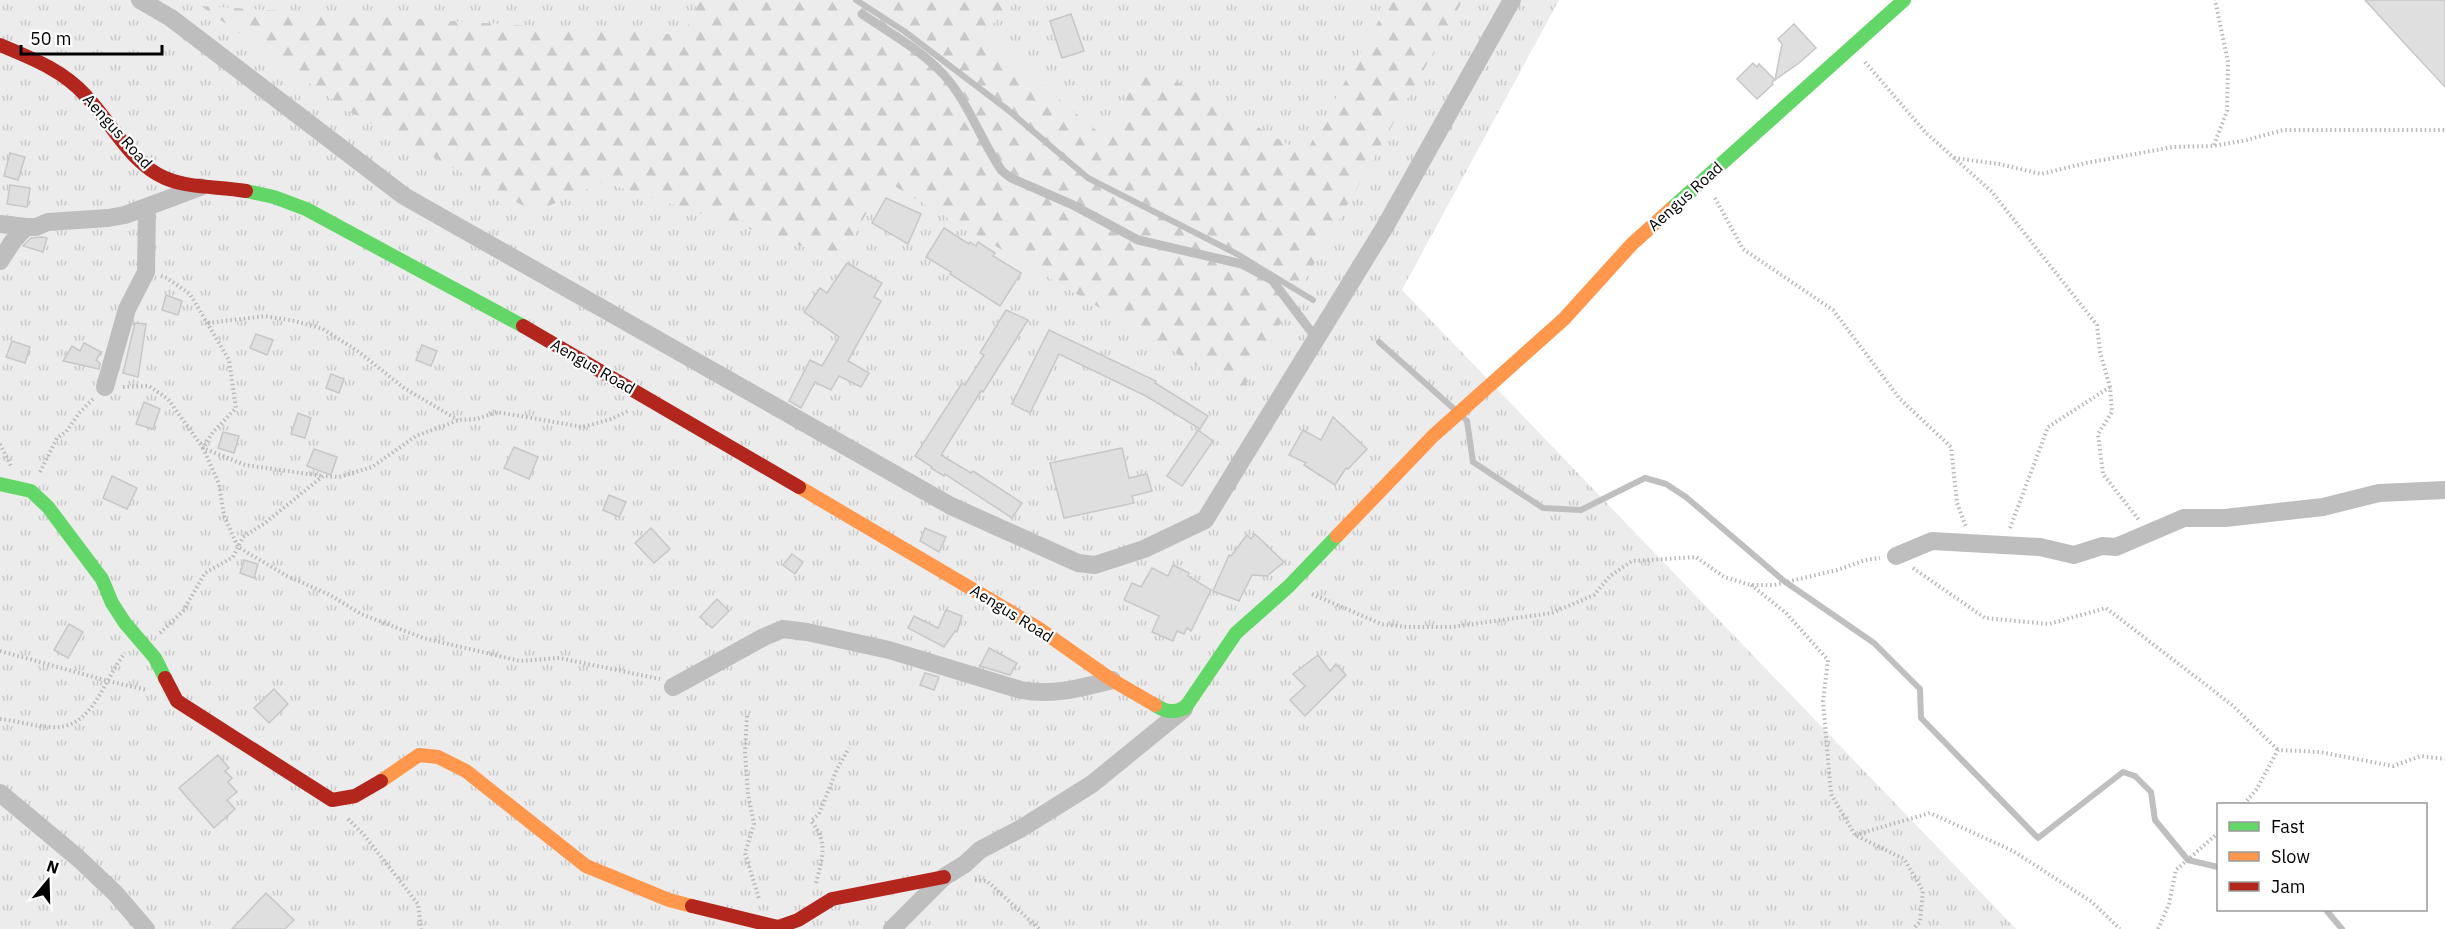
<svg xmlns="http://www.w3.org/2000/svg" width="2445" height="929" viewBox="0 0 2445 929" font-family="'IBM Plex Sans',sans-serif">
  <style>
    .grass { fill: url(#grass-tufts) }
    .forest { fill: url(#forest-firs) }
    .lines { fill: none; stroke-linecap: round; stroke-linejoin: round }
    .stream { stroke: #bfbfbf; stroke-width: 6 }
    .building { fill: #dfdfdf; stroke: #c7c7c7; stroke-width: 1.5 }
    .path { stroke: #b9b9b9; stroke-width: 4; stroke-dasharray: 1.5 3; stroke-linecap: butt }
    .lane { stroke: #bebebe; stroke-width: 9 }
    .street { stroke: #bebebe; stroke-width: 18 }
    .fast { stroke: #63d668; stroke-width: 14 }
    .slow { stroke: #ff974d; stroke-width: 14 }
    .jam { stroke: #b3261e; stroke-width: 14 }
    .labels { text-anchor: middle; dominant-baseline: central; stroke-width: 4.5; stroke-linejoin: round; paint-order: stroke }
    .street-label { font-size: 16px; fill: #000; stroke: #fff }
  </style>
  <defs>
    <pattern id="grass-tufts" width="24" height="20" patternUnits="userSpaceOnUse" patternTransform="scale(1.5)"><rect width="24" height="20" fill="#ececec"/><path d="M3 7l-1-3M5 7V3M7 7l1-3M15 17l-1-3M17 17v-4M19 17l1-3" fill="none" stroke="#c9c9c9"/></pattern>
    <pattern id="forest-firs" width="22" height="20" patternUnits="userSpaceOnUse" patternTransform="scale(1.5)"><rect width="22" height="20" fill="#ececec"/><path d="M5 1l3.5 6h-7zM16 11l3.5 6h-7z" fill="#c9c9c9"/></pattern>
  </defs>
  <rect width="100%" height="100%" fill="#fff"/>
  <path class="grass" d="M 0,0 L 1559,0 L 1402,290 L 2016,929 L 0,929 Z"/>
  <path class="forest" d="M 700,0 L 1018,0 L 982,34 L 1109,141 L 1142,62 L 1305,154 L 1390,0 L 1463,0 L 1242,392 L 884,180 L 842,259 L 603,182 L 535,212 L 350,112 L 201,6 L 683,35 Z"/>
  <g class="lines">
    <g class="stream">
      <path d="M 856,0 L 904,31 L 1008,110 L 1088,178 L 1237,254 L 1313,300"/>
      <path d="M 1379,342 L 1453,408"/>
      <path d="M 1463,417 L 1467,421 L 1473,462 L 1543,508 L 1581,510 L 1645,478 L 1666,484 L 1686,497 L 1784,581 L 1874,643 L 1920,689 L 1921,718 L 2038,838 L 2123,772 L 2135,776 L 2151,792 L 2155,820 L 2188,860 L 2218,867"/>
      <path d="M 2326,910 L 2342,929"/>
    </g>
  </g>
  <g class="building">
    <path d="M 2365,0 L 2445,0 L 2445,87 L 2407,46 Z"/>
    <path d="M 1071,14 L 1084,51 L 1062,58 L 1050,21 Z"/>
    <path d="M 1794,24 L 1816,48 L 1799,63 L 1772,82 L 1773,84 L 1757,99 L 1737,79 L 1753,63 L 1757,67 L 1759,64 L 1775,80 L 1782,44 L 1778,39 Z"/>
    <path d="M 10,153 L 25,157 L 18,180 L 4,176 Z"/>
    <path d="M 10,185 L 30,188 L 27,207 L 7,204 Z"/>
    <path d="M 886,198 L 921,214 L 908,244 L 872,223 Z"/>
    <path d="M 944,228 L 969,244 L 970,242 L 976,246 L 978,242 L 995,253 L 993,256 L 1021,273 L 1000,306 L 950,274 L 951,272 L 926,257 Z"/>
    <path d="M 42,237 L 47,238 L 43,252 L 23,246 L 31,238 Z"/>
    <path d="M 847,263 L 882,283 L 874,297 L 881,301 L 848,361 L 869,373 L 861,387 L 839,376 L 831,390 L 815,382 L 801,408 L 789,401 L 810,360 L 822,366 L 839,337 L 804,312 L 820,288 L 827,293 Z"/>
    <path d="M 166,295 L 182,301 L 178,315 L 162,310 Z"/>
    <path d="M 1006,310 L 1028,320 L 983,392 L 981,391 L 941,455 L 971,473 L 973,471 L 1022,503 L 1012,518 L 945,474 L 944,476 L 931,468 L 932,467 L 915,456 L 962,383 L 965,385 L 984,355 L 980,353 Z"/>
    <path d="M 135,323 L 146,324 L 138,377 L 123,373 Z"/>
    <path d="M 1049,330 L 1156,381 L 1155,383 L 1208,416 L 1200,429 L 1146,396 L 1059,354 L 1030,413 L 1012,404 Z"/>
    <path d="M 256,334 L 273,340 L 267,355 L 250,348 Z"/>
    <path d="M 12,341 L 30,347 L 25,363 L 6,357 Z"/>
    <path d="M 84,343 L 101,352 L 96,360 L 100,363 L 99,369 L 63,361 L 72,346 L 80,351 Z"/>
    <path d="M 422,345 L 437,351 L 431,366 L 416,360 Z"/>
    <path d="M 331,374 L 344,379 L 339,393 L 326,388 Z"/>
    <path d="M 144,402 L 160,409 L 153,429 L 136,424 Z"/>
    <path d="M 298,413 L 311,418 L 305,438 L 291,434 Z"/>
    <path d="M 1333,417 L 1367,449 L 1348,469 L 1346,468 L 1335,485 L 1304,465 L 1306,463 L 1289,455 L 1303,430 L 1321,440 Z"/>
    <path d="M 1198,430 L 1213,441 L 1182,486 L 1167,476 Z"/>
    <path d="M 223,432 L 239,436 L 234,453 L 218,448 Z"/>
    <path d="M 514,447 L 538,457 L 529,479 L 504,468 Z"/>
    <path d="M 1122,448 L 1129,478 L 1147,474 L 1152,491 L 1132,496 L 1134,503 L 1064,518 L 1050,463 Z"/>
    <path d="M 314,449 L 337,457 L 331,475 L 307,466 Z"/>
    <path d="M 112,476 L 137,488 L 127,509 L 103,498 Z"/>
    <path d="M 609,495 L 626,502 L 619,517 L 603,510 Z"/>
    <path d="M 651,528 L 670,549 L 654,563 L 635,543 Z"/>
    <path d="M 925,528 L 946,537 L 939,552 L 920,541 Z"/>
    <path d="M 1255,534 L 1284,562 L 1267,576 L 1252,575 L 1239,601 L 1213,591 L 1229,555 L 1231,556 L 1247,535 L 1251,539 Z"/>
    <path d="M 792,554 L 803,562 L 795,574 L 783,565 Z"/>
    <path d="M 244,560 L 258,564 L 254,578 L 240,573 Z"/>
    <path d="M 1173,565 L 1189,573 L 1188,576 L 1211,590 L 1191,631 L 1187,628 L 1184,634 L 1177,631 L 1173,641 L 1152,632 L 1159,616 L 1124,600 L 1132,583 L 1141,587 L 1152,568 L 1168,576 Z"/>
    <path d="M 717,599 L 729,611 L 712,628 L 700,617 Z"/>
    <path d="M 946,610 L 962,616 L 957,632 L 955,631 L 944,647 L 908,628 L 914,616 L 938,628 Z"/>
    <path d="M 69,624 L 83,632 L 68,658 L 54,650 Z"/>
    <path d="M 989,648 L 1017,663 L 1010,675 L 980,666 Z"/>
    <path d="M 1318,655 L 1330,671 L 1336,664 L 1346,675 L 1305,716 L 1290,700 L 1305,686 L 1293,674 Z"/>
    <path d="M 925,673 L 939,677 L 934,690 L 920,685 Z"/>
    <path d="M 274,689 L 288,704 L 269,723 L 254,708 Z"/>
    <path d="M 218,755 L 229,768 L 225,771 L 232,778 L 228,782 L 237,792 L 227,800 L 235,809 L 214,828 L 179,788 Z"/>
    <path d="M 266,893 L 294,920 L 285,929 L 232,929 Z"/>
  </g>
  <g class="lines">
    <g class="path">
      <path d="M 1865,62 L 1926,133 L 1992,192 L 2097,325 L 2100,352 L 2110,387 L 2112,412 L 2098,434 L 2103,474 L 2139,520"/>
      <path d="M 2214,145 L 2227,111 L 2228,62 L 2215,0"/>
      <path d="M 1954,158 L 1999,164 L 2041,174 L 2086,163 L 2173,147 L 2213,146 L 2247,140 L 2283,130 L 2445,130"/>
      <path d="M 1715,198 L 1743,249 L 1833,310 L 1900,399 L 1951,447 L 1957,503 L 1966,527"/>
      <path d="M 161,276 L 167,278 L 190,294 L 229,360 L 236,408 L 213,432 L 203,448 L 219,484 L 224,516 L 238,547 L 287,576 L 330,595 L 361,614 L 423,638 L 520,661 L 559,658 L 660,679"/>
      <path d="M 208,323 L 265,316 L 295,321 L 323,329 L 359,352 L 404,388 L 458,420"/>
      <path d="M 123,387 L 149,386 L 168,399 L 203,448 L 245,465 L 322,476"/>
      <path d="M 0,444 L 11,466"/>
      <path d="M 40,472 L 57,438 L 66,432 L 80,412 L 93,399"/>
      <path d="M 2010,528 L 2048,427 L 2110,387"/>
      <path d="M 1913,568 L 1985,618 L 2049,624 L 2106,608 L 2232,705 L 2278,750"/>
      <path d="M 1751,585 L 1786,613 L 1828,660 L 1823,701 L 1831,794 L 1855,835 L 1904,859 L 1923,891 L 1920,922 L 1913,929"/>
      <path d="M 1312,594 L 1381,624 L 1407,627 L 1452,627 L 1552,613 L 1594,595 L 1610,576 L 1632,561 L 1696,557 L 1724,577 L 1751,585 L 1774,585 L 1837,570 L 1865,560 L 1880,558"/>
      <path d="M 160,633 L 183,611 L 205,573 L 233,557 L 243,537 L 265,523 L 323,476 L 339,477 L 372,467 L 416,436 L 459,420 L 477,419 L 497,412 L 583,427 L 611,419 L 628,411"/>
      <path d="M 0,651 L 108,681 L 147,690"/>
      <path d="M 747,716 L 745,753 L 748,794 L 754,824 L 745,853 L 759,899"/>
      <path d="M 0,719 C 17,721 34,726 51,727 C 93,731 104,678 125,653"/>
      <path d="M 2244,804 L 2256,790 L 2278,750 L 2320,752 L 2393,766 L 2421,756 L 2445,759"/>
      <path d="M 348,819 L 364,835 L 418,904 L 421,929"/>
      <path d="M 1855,835 L 1930,813 L 2013,851 L 2092,902 L 2120,929"/>
      <path d="M 975,880 L 987,881 L 1039,929"/>
      <path d="M 816,883 C 822,859 829,842 811,821 L 819,814 L 837,769 L 849,748"/>
      <path d="M 2158,929 L 2169,904 L 2176,870 L 2218,833"/>
    </g>
    <path class="lane" d="M 862,14 C 890,33 921,50 944,75 C 969,103 981,141 1002,171 L 1011,178 L 1073,205 L 1138,240 L 1242,264 L 1272,280 L 1316,338"/>
    <g class="street">
      <path d="M 140,0 L 171,18 L 404,196 L 951,506 L 1078,563 L 1095,565 L 1144,549 L 1205,520 L 1386,225 L 1512,0"/>
      <path d="M 0,224 L 26,227"/>
      <path d="M 0,261 L 13,241 L 26,227 L 36,227 L 48,222 L 108,218 L 125,215 L 200,187"/>
      <path d="M 105,387 L 127,309 L 146,272 L 147,207"/>
      <path d="M 1896,556 L 1932,541 L 2040,547 L 2074,555 L 2102,546 L 2116,547 L 2184,518 L 2225,518 L 2323,507 L 2379,493 L 2445,490"/>
      <path d="M 673,687 L 764,637 L 783,629 L 807,632 L 889,650 L 1021,690 C 1054,696 1081,688 1112,680"/>
      <path d="M 0,793 L 78,858 L 115,893 L 146,929"/>
      <path d="M 892,929 L 944,877 L 965,864 L 980,850 L 1020,829 L 1092,784 L 1184,709"/>
    </g>
    <g class="fast">
      <path d="M 246,191 L 274,197 L 306,209 L 523,326"/>
      <path d="M 1671,209 L 1904,0"/>
      <path d="M 0,484 L 31,491 L 48,507 L 102,579 L 112,603 L 125,623 L 155,658 L 165,678"/>
      <path d="M 1155,705 C 1166,712 1173,713 1185,708 L 1236,633 L 1289,586 L 1337,536"/>
    </g>
    <g class="slow">
      <path d="M 799,487 L 1038,628 L 1112,680 L 1155,705"/>
      <path d="M 1337,536 L 1433,436 L 1564,319 L 1632,244 L 1671,209"/>
      <path d="M 381,781 L 419,755 L 438,757 L 466,771 L 586,866 L 669,900 L 692,906"/>
    </g>
    <g class="jam">
      <path d="M 0,45 C 31,58 63,70 86,96 C 112,123 129,162 165,178 C 191,189 219,186 246,191"/>
      <path d="M 523,326 L 799,487"/>
      <path d="M 165,678 L 177,701 L 332,800 L 355,796 L 381,781"/>
      <path d="M 692,906 L 778,927 L 798,920 L 832,899 L 944,877"/>
    </g>
  </g>
  <g class="labels">
    <g class="street-label">
      <text transform="translate(118 131) rotate(48)">Aengus Road</text>
      <text transform="translate(1685 196) rotate(-42)">Aengus Road</text>
      <text transform="translate(593 366) rotate(30)">Aengus Road</text>
      <text transform="translate(1012 613) rotate(32)">Aengus Road</text>
    </g>
  </g>
  <rect x="2217" y="803" width="210" height="108" fill="#ffffff" stroke="#999999" stroke-width="1.5"/>
  <rect x="2229" y="822" width="30" height="9" fill="#63d668" stroke="#999999" stroke-width="1.5"/>
  <text x="2271" y="833" font-size="18" fill="#000000">Fast</text>
  <rect x="2229" y="852" width="30" height="9" fill="#ff974d" stroke="#999999" stroke-width="1.5"/>
  <text x="2271" y="863" font-size="18" fill="#000000">Slow</text>
  <rect x="2229" y="882" width="30" height="9" fill="#b3261e" stroke="#999999" stroke-width="1.5"/>
  <text x="2271" y="893" font-size="18" fill="#000000">Jam</text>
  <g transform="translate(48 881) rotate(19)" stroke="#ffffff" stroke-width="4.5" paint-order="stroke">
  <path d="M0-4.5L10 22L0 15L-10 22Z" fill="#000000"/>
  <text y="-9" font-size="16" font-weight="bold" text-anchor="middle" fill="#000000">N</text>
  </g>
  <path d="M21 45v9h141v-9" fill="none" stroke="#000000" stroke-width="3"/>
  <text x="30" y="45" font-size="18" fill="#000000" stroke="#ffffff" stroke-width="4.5" paint-order="stroke">50 m</text>
</svg>
